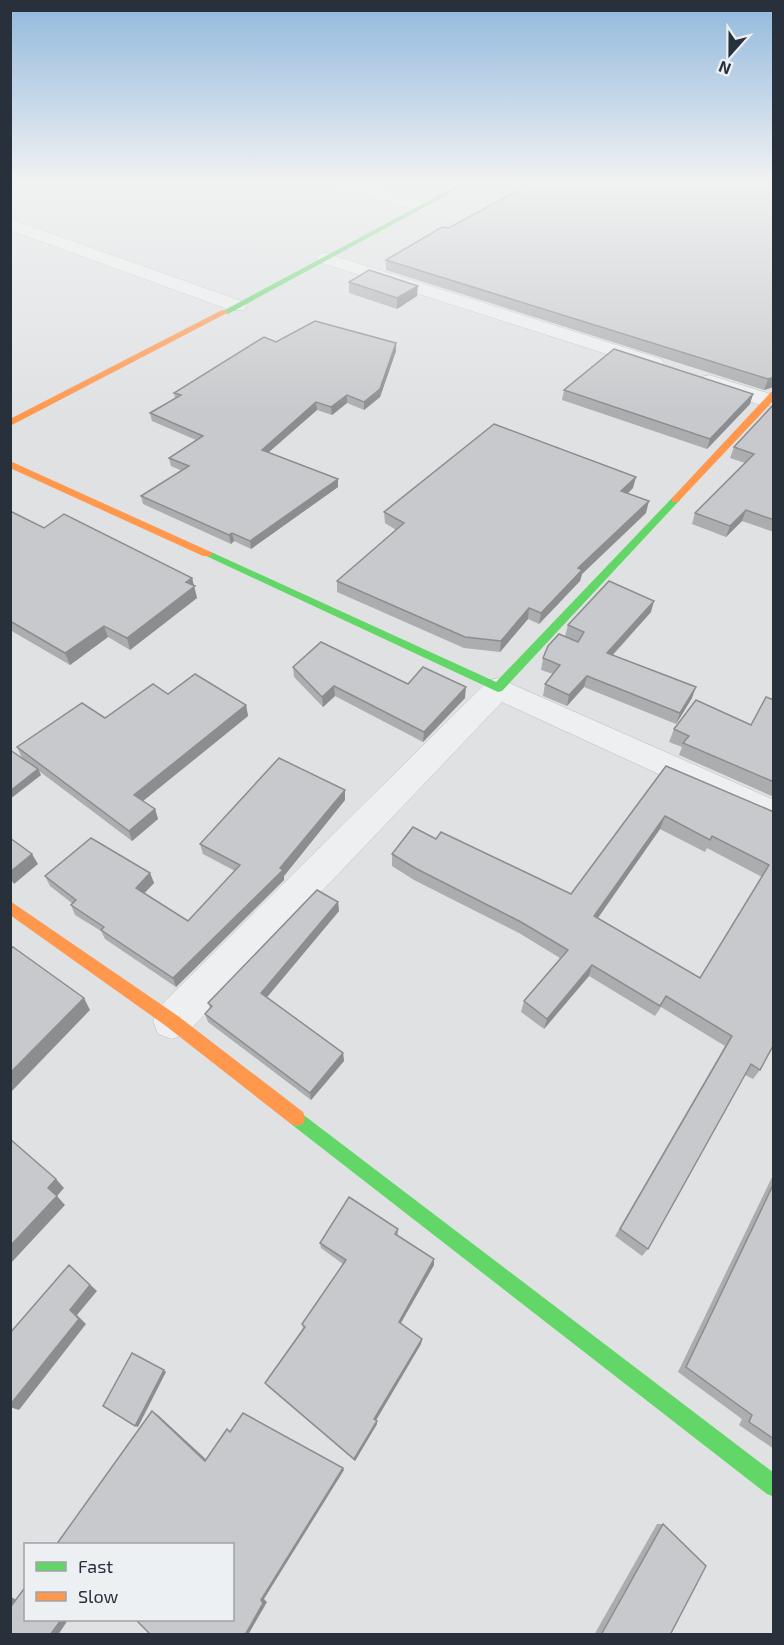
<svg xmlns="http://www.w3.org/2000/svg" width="784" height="1645" viewBox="0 0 784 1645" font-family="'Exo 2',sans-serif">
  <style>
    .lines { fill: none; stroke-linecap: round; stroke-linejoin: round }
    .street-casing { stroke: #bdbfc1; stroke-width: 1 }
    .street { fill: #eeeff0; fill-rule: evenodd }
    .fast { fill: #63d668; fill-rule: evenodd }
    .slow { fill: #ff974d; fill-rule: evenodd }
    .wall { fill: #abadaf; fill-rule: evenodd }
    .shaded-wall { fill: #8b8d8f }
    .building { fill: #c7c9cc; stroke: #8b8d8f; stroke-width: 1.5; fill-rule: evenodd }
  </style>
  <rect width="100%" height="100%" fill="#dfe1e3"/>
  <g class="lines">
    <defs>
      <g id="street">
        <path d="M 335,183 L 357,183 L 427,204 L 429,207 L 421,212 L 415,210 L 337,186 Z"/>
        <path d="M 10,219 L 244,302 L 246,306 L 244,310 L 230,310 L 10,230 Z"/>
        <path d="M 325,253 L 661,359 L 664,363 L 661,367 L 647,367 L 319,262 L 316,258 L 319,254 Z"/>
        <path d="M 709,375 L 774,395 L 774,405 L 760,405 L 702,385 L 699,381 L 702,377 Z"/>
        <path d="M 498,678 L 774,800 L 774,827 L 502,702 L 186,1034 L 172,1039 L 158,1034 L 153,1021 L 158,1008 L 488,681 Z"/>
      </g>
    </defs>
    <use href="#street" class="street-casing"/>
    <use href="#street" class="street"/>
    <g class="fast">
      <path d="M 462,183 L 469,183 L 228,314 L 221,312 Z"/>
      <path d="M 675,497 L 680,500 L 678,502 L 502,691 L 498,692 L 202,554 L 203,552 L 211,552 L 496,682 L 672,498 Z"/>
      <path d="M 297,1110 L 774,1473 L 774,1497 L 767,1494 L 291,1124 L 289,1118 L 291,1112 Z"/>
    </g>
    <g class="slow">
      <path d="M 222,310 L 229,312 L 10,426 L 10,419 Z"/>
      <path d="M 771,392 L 774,392 L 774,400 L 678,502 L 672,502 L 672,498 Z"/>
      <path d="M 10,461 L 211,552 L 212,554 L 211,556 L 203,556 L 10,468 Z"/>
      <path d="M 10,901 L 178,1016 L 303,1112 L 305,1118 L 303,1124 L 297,1126 L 291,1124 L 166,1026 L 10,915 Z"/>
    </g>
  </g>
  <g class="wall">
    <path d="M 523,183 L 774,183 L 774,387 L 764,390 L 386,270 L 386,260 L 449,228 L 522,188 Z"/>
    <path d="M 349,282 L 417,296 L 397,309 L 349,293 Z"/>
    <path d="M 276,342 L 396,351 L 380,397 L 364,410 L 347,403 L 332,415 L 317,410 L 269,452 L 338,487 L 251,549 L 234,541 L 231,544 L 143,504 L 141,496 L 182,471 L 171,466 L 169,458 L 196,440 L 152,421 L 150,413 L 175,398 L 174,393 Z"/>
    <path d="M 564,390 L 753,394 L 750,404 L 707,449 L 562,400 Z"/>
    <path d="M 774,404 L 774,532 L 742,521 L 726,537 L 692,524 L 695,513 L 745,463 L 730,458 L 734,447 Z"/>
    <path d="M 633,488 L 628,493 L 646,513 L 582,574 L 580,581 L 539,624 L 528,619 L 500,652 L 464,648 L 337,592 L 337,581 L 396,530 L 385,523 L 384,512 Z"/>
    <path d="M 10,511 L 44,528 L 192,578 L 197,598 L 130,650 L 108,637 L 70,665 L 10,630 Z"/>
    <path d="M 651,612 L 613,655 L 692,698 L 676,724 L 584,687 L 567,706 L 543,696 L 545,684 L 553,674 L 541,670 L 543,658 L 576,641 L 565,636 L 568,625 Z"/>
    <path d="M 293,667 L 408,684 L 465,698 L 423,742 L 335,696 L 323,707 L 294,677 Z"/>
    <path d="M 168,694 L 246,705 L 248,716 L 143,801 L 155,809 L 158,819 L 132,841 L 39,771 L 41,775 L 10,799 L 10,750 L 22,758 L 17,747 L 105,718 Z"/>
    <path d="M 774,700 L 774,797 L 679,755 L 682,747 L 669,742 L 674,729 L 751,725 Z"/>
    <path d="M 666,766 L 774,812 L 760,1070 L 753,1079 L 745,1075 L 648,1249 L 642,1256 L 615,1236 L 725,1046 L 661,1007 L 655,1016 L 589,976 L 544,1029 L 521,1012 L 524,1001 L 560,958 L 519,933 L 414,880 L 392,866 L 392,854 L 436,839 L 571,894 ZM 660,829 L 705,852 L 707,848 L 762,877 L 700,978 L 597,918 Z"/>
    <path d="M 345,800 L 284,876 L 284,880 L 176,987 L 105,939 L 101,931 L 75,915 L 71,905 L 73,904 L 50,886 L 45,876 L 150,873 L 154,883 L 144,893 L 188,921 L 235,871 L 203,854 L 200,844 Z"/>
    <path d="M 338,902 L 339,911 L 267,997 L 343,1053 L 344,1061 L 311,1100 L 208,1022 L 205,1014 L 210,1008 L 208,1003 Z"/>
    <path d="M 774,1173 L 774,1449 L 739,1425 L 742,1419 L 678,1372 Z"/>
    <path d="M 398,1229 L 398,1235 L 434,1259 L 434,1265 L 401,1323 L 422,1339 L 421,1344 L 376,1420 L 377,1424 L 355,1461 L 268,1387 L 265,1383 L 303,1328 L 302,1324 L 343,1264 L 321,1248 L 320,1243 Z"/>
    <path d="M 657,1524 L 663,1524 L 670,1635 L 594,1635 Z"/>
  </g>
  <g class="shaded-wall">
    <path d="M 418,286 L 417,296 L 397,309 L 397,298 Z"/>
    <path d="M 396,343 L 396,351 L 380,397 L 364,410 L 364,402 Z"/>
    <path d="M 774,377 L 774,387 L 764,390 L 768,379 Z"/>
    <path d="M 753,394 L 750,404 L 707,449 L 710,439 Z"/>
    <path d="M 347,395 L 347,403 L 332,415 L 331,407 Z"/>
    <path d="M 316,402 L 317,410 L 262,458 L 262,450 Z"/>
    <path d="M 636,477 L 633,488 L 619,502 L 621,491 Z"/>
    <path d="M 338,479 L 338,487 L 251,549 L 250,541 Z"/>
    <path d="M 649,501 L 646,513 L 582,574 L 580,581 L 539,624 L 541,613 L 578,568 Z"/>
    <path d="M 746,510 L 742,521 L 726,537 L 730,526 Z"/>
    <path d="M 232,533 L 234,541 L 231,544 L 229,535 Z"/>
    <path d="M 192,578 L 197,598 L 130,650 L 127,638 Z"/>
    <path d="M 654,601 L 651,612 L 604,664 L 607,653 Z"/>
    <path d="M 529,608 L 528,619 L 500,652 L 501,641 Z"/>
    <path d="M 104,626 L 108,637 L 70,665 L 65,653 Z"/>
    <path d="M 587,676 L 584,687 L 567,706 L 569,695 Z"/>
    <path d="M 334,686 L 335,696 L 323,707 L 322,697 Z"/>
    <path d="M 466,687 L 465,698 L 423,742 L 424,732 Z"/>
    <path d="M 696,687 L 692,698 L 676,724 L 680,713 Z"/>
    <path d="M 246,705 L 248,716 L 138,805 L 134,795 Z"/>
    <path d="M 38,769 L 41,775 L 10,799 L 10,791 Z"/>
    <path d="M 345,790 L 345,800 L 284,876 L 284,880 L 176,987 L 173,978 L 280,868 Z"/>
    <path d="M 155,809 L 158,819 L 132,841 L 129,831 Z"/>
    <path d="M 665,816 L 660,829 L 591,928 L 594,916 Z"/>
    <path d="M 32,854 L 38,864 L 14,884 L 10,878 L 10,872 Z"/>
    <path d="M 150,873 L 154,883 L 140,898 L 136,888 Z"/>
    <path d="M 338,902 L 339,911 L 263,1002 L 261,993 Z"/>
    <path d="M 592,965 L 589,976 L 544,1029 L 547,1019 Z"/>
    <path d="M 84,998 L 90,1010 L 10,1093 L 10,1073 Z"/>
    <path d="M 343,1053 L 344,1061 L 311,1100 L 310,1093 Z"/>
    <path d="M 56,1179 L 64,1188 L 57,1196 L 65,1205 L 10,1264 L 10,1246 L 48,1188 Z"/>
    <path d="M 434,1259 L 434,1265 L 399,1326 L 399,1322 Z"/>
    <path d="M 69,1265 L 97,1291 L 77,1315 L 86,1324 L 19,1410 L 10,1407 L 10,1405 L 70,1310 Z"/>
    <path d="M 422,1339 L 421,1344 L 375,1422 L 374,1419 Z"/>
    <path d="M 164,1370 L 166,1372 L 138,1427 L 135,1426 Z"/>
    <path d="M 152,1411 L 158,1415 L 210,1463 L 205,1461 Z"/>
    <path d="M 377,1421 L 377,1424 L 355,1461 L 354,1459 Z"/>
    <path d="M 343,1468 L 344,1470 L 264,1599 L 267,1602 L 248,1635 L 245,1635 L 261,1600 Z"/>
    <path d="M 10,1596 L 22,1604 L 12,1605 L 10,1604 Z"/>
    <path d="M 61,1620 L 68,1620 L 58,1635 L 50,1635 Z"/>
  </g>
  <g class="building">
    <path d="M 525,183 L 774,183 L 774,377 L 768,379 L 386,260 L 442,227 L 449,228 L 530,184 Z"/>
    <path d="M 369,270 L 418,286 L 397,298 L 349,282 Z"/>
    <path d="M 315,321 L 396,343 L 380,389 L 364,402 L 347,395 L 331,407 L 316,402 L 262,450 L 338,479 L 250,541 L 232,533 L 229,535 L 141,496 L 189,466 L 169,458 L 203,436 L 150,413 L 181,395 L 174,393 L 264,337 L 276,342 Z"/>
    <path d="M 614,349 L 753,394 L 710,439 L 564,390 Z"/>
    <path d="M 774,404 L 774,520 L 746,510 L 730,526 L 695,513 L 754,454 L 734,447 Z"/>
    <path d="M 494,424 L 636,477 L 621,491 L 649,501 L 578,568 L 582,570 L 541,613 L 529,608 L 501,641 L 465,637 L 337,581 L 404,523 L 384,512 Z"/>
    <path d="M 10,511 L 44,528 L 64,514 L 192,578 L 186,582 L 195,586 L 127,638 L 104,626 L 65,653 L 10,621 Z"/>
    <path d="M 609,581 L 654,601 L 607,653 L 696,687 L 680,713 L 587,676 L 569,695 L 545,684 L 560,665 L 543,658 L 548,646 L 559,634 L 578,642 L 584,632 L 568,625 Z"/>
    <path d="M 321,642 L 408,684 L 423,667 L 466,687 L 424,732 L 334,686 L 322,697 L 293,667 Z"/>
    <path d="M 195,674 L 246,705 L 134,795 L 155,809 L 129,831 L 17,747 L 82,703 L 105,718 L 153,684 L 168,694 Z"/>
    <path d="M 766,697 L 774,700 L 774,782 L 683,743 L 689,736 L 674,729 L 696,700 L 751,725 Z"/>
    <path d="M 10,750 L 38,769 L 10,791 Z"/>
    <path d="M 279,758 L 345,790 L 280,868 L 283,870 L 173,978 L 101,930 L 104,927 L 71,905 L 76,900 L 45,876 L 91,838 L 150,873 L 136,888 L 188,921 L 240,865 L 200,844 Z"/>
    <path d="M 666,766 L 774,812 L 774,1044 L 760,1070 L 751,1064 L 648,1249 L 620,1229 L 732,1036 L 666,996 L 660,1006 L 592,965 L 547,1019 L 524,1001 L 568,950 L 521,922 L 415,868 L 392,854 L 413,827 L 436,839 L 441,832 L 571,894 ZM 665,816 L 710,840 L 712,836 L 769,865 L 700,978 L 594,916 Z"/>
    <path d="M 10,838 L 32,854 L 10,872 Z"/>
    <path d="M 317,890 L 338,902 L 261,993 L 343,1053 L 310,1093 L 205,1014 L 212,1006 L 208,1003 Z"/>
    <path d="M 13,947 L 84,998 L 10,1073 L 10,949 Z"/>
    <path d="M 10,1139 L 56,1179 L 48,1188 L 57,1196 L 10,1246 Z"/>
    <path d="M 774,1183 L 774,1439 L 749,1422 L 752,1415 L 686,1367 Z"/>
    <path d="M 349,1197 L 398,1229 L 395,1234 L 434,1259 L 399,1322 L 422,1339 L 374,1419 L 377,1421 L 354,1459 L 265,1383 L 305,1327 L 302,1324 L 346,1260 L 320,1243 Z"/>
    <path d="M 69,1265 L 90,1285 L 70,1310 L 79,1319 L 10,1405 L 10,1333 Z"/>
    <path d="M 132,1353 L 164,1370 L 135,1426 L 103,1406 Z"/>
    <path d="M 152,1411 L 205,1461 L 227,1429 L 230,1432 L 243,1413 L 343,1468 L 261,1600 L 263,1603 L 245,1635 L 151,1635 L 136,1620 L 232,1620 L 232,1545 L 56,1545 Z"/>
    <path d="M 663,1524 L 706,1566 L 670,1635 L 601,1635 Z"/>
    <path d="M 26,1586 L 26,1620 L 61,1620 L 50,1635 L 10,1635 L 10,1604 L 12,1605 Z"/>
  </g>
  <linearGradient id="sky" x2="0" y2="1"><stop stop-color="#91b8dd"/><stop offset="0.44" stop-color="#f1f2f2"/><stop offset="1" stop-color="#f1f2f2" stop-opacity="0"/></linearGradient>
  <rect width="784" height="413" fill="url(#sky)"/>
  <rect width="784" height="1645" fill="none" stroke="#28303b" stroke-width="24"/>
  <rect x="24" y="1543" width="210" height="78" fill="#ecf0f3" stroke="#9ea3a9" stroke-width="1.5"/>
  <rect x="36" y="1562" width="30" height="9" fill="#63d668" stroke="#9ea3a9" stroke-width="1.5"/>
  <text x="78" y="1573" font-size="18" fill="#28303b">Fast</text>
  <rect x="36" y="1592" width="30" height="9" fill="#ff974d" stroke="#9ea3a9" stroke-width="1.5"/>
  <text x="78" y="1603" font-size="18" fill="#28303b">Slow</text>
  <g transform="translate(730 54) rotate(201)" stroke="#ecf0f3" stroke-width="4.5" paint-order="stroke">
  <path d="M0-4.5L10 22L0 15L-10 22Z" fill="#28303b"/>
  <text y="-9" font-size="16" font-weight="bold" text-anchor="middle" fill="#28303b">N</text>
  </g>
</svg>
